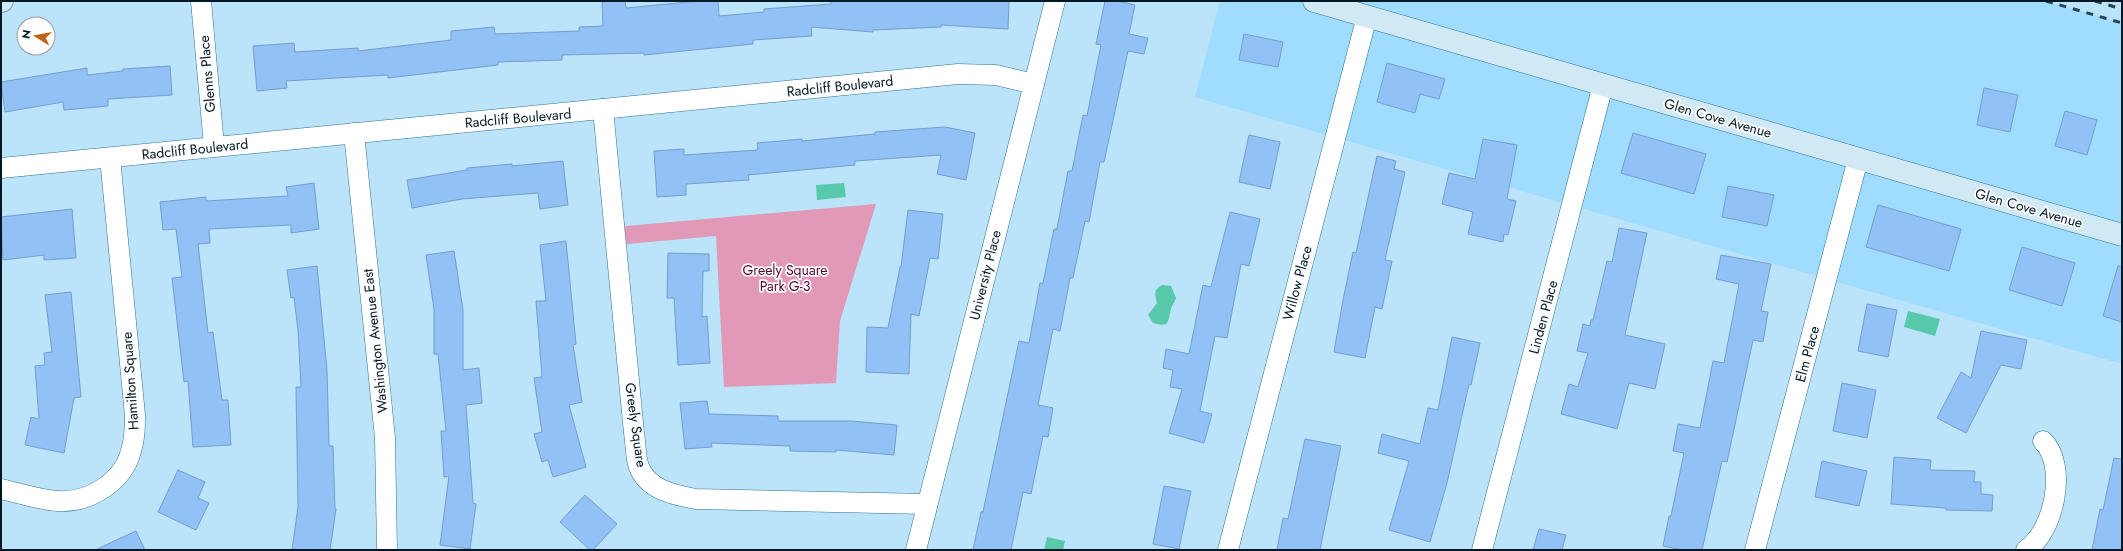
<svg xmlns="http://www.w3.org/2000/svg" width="2123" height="551" viewBox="0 0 2123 551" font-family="Jost,sans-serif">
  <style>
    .built { fill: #9fdcfd }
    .green { fill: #e299b8 }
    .water { fill: #58caab }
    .building { fill: #92c1f6; stroke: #739ece }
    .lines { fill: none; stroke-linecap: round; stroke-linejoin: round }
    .street-casing { stroke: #2d7293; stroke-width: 21 }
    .secondary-casing { stroke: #2d7293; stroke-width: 23 }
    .street { stroke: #fff; stroke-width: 20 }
    .secondary { stroke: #d0e9f5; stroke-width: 22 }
    .rail { stroke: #294553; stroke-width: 3; stroke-dasharray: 7 7; stroke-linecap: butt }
    .labels { text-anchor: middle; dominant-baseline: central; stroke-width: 3.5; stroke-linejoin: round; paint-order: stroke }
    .street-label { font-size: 14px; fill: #001825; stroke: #fdfdfd }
    .park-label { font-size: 14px; fill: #560834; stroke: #fdfdfd }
  </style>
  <rect width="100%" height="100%" fill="#bbe3f9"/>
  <path class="built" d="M 1220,1 L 2046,1 L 2122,23 L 2122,364 L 1195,97 Z"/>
  <path class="green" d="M 876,204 L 840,321 L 836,383 L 724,387 L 716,236 L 616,245 L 615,227 Z"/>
  <g class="water">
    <path d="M 844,183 L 846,197 L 817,200 L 816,185 Z"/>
    <path d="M 1162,285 L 1171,286 L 1176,298 C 1175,302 1172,305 1171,309 C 1167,322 1171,328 1153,323 L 1148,315 L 1157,303 C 1155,294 1153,290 1162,285 Z"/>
    <path d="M 1908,311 L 1940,319 L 1935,336 L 1904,327 Z"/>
    <path d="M 1047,537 L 1065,541 L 1063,550 L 1044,550 Z"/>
  </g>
  <g class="building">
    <path d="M 602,1 L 625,1 L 626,8 L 698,1 L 718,1 L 719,16 L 764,12 L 764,9 L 831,4 L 831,1 L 1009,1 L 1008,29 L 941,25 L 941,27 L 873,30 L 873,32 L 811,27 L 812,36 L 753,40 L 753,44 L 644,55 L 644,53 L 562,55 L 562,60 L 498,62 L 498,65 L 388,78 L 388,75 L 286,81 L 287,88 L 257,91 L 253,46 L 294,43 L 295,52 L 358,48 L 358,51 L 451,40 L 451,31 L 494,27 L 495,34 L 579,31 L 579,27 L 603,26 Z"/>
    <path d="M 1105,1 L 1118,1 L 1135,5 L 1129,34 L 1148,38 L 1144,54 L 1128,51 L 1104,162 L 1100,162 L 1089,222 L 1085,221 L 1073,278 L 1070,278 L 1060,331 L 1053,329 L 1038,405 L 1053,408 L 1048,437 L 1043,436 L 1031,494 L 1023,492 L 1011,550 L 973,550 L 981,512 L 983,512 L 1019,341 L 1029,343 L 1040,283 L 1043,283 L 1054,229 L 1057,229 L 1068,171 L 1072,171 L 1083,115 L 1087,116 L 1101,45 L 1096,44 Z"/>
    <path d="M 1244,34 L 1283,42 L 1278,67 L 1239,60 Z"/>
    <path d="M 1387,63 L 1445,79 L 1439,99 L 1420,94 L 1415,113 L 1377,102 Z"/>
    <path d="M 170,66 L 172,95 L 108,99 L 108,106 L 64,110 L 63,102 L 5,112 L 1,82 L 87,68 L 87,75 L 123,71 L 123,69 Z"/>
    <path d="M 1984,88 L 2018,95 L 2010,132 L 1977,125 Z"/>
    <path d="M 2065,111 L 2097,120 L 2087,155 L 2055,146 Z"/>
    <path d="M 945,127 L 975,133 L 966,180 L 937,174 L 941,155 L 855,161 L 855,165 L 748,175 L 749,180 L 686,184 L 686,195 L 657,197 L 654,151 L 684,149 L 684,155 L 758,150 L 757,143 L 802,139 L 802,141 L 875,134 L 875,132 Z"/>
    <path d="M 1633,133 L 1706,154 L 1694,194 L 1621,173 Z"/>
    <path d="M 1249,135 L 1280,142 L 1270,189 L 1239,182 Z"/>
    <path d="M 1483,139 L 1517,145 L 1507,199 L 1516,201 L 1508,235 L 1504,234 L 1503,242 L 1468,234 L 1473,212 L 1442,204 L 1449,173 L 1475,179 Z"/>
    <path d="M 1377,156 L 1396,161 L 1394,169 L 1405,172 L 1385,260 L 1392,261 L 1382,309 L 1375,307 L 1365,358 L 1334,352 L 1343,300 L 1353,252 L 1356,253 Z"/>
    <path d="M 563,161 L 568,205 L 540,209 L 538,193 L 462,199 L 412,208 L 407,180 L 467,170 L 467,168 L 512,164 L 512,166 Z"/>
    <path d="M 314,183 L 319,229 L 291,233 L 291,225 L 209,229 L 210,243 L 198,244 L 208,333 L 213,332 L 222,400 L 228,400 L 231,445 L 193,447 L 188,381 L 184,382 L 172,278 L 182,277 L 176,229 L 163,230 L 160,202 L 206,197 L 206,201 L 288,196 L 286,187 Z"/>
    <path d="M 1728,186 L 1774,195 L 1767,226 L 1722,217 Z"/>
    <path d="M 1878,205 L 1961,229 L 1949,271 L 1866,247 Z"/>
    <path d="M 72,209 L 76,258 L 44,260 L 44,255 L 3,260 L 1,217 Z"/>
    <path d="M 908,210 L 943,214 L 938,259 L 930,258 L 919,316 L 911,314 L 909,374 L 866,372 L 867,327 L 888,328 L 900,267 L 901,267 Z"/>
    <path d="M 1230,212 L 1260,219 L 1249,266 L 1241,264 L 1227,338 L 1215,336 L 1200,411 L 1212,414 L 1204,443 L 1169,433 L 1182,389 L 1170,387 L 1173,370 L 1163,368 L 1166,349 L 1189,354 L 1203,285 L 1211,287 Z"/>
    <path d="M 1619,228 L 1647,233 L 1625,335 L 1665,344 L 1655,389 L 1629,383 L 1617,429 L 1561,414 L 1569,384 L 1578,387 L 1588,353 L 1577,351 L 1583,324 L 1590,326 L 1591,320 L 1593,320 L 1607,261 L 1612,262 Z"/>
    <path d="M 566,241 L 576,344 L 573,345 L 582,402 L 569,405 L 586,467 L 553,477 L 548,460 L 542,462 L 534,434 L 542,432 L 534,378 L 542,377 L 536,301 L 546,301 L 540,245 Z"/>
    <path d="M 2022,247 L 2075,263 L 2062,306 L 2009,290 Z"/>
    <path d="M 454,251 L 463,310 L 463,370 L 479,368 L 482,403 L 466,405 L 473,503 L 476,504 L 470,549 L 440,545 L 449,476 L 444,477 L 441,431 L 446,431 L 438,354 L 434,354 L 434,309 L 426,255 Z"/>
    <path d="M 668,253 L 709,254 L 709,271 L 703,271 L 702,317 L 707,316 L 710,363 L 678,365 L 674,298 L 667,298 Z"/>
    <path d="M 1721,255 L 1771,264 L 1761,311 L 1768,312 L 1763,342 L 1753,340 L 1727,462 L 1722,461 L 1702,550 L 1682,550 L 1663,546 L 1669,516 L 1671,516 L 1684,453 L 1673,451 L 1678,424 L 1700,428 L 1713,361 L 1724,363 L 1739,284 L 1716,279 Z"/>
    <path d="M 317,266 L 327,370 L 329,446 L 333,446 L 335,509 L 336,509 L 330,550 L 292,550 L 298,507 L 296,387 L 301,387 L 298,330 L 294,297 L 291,298 L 287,270 Z"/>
    <path d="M 2118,266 L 2122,267 L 2122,322 L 2103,316 Z"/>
    <path d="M 71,292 L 81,397 L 74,398 L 64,453 L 25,445 L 31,417 L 39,419 L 35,366 L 45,365 L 44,353 L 52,352 L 45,295 Z"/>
    <path d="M 1867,304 L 1897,310 L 1888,357 L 1858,351 Z"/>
    <path d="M 1981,331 L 2027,340 L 2021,369 L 2001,365 L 1966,433 L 1937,418 L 1961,372 L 1971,378 Z"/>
    <path d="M 1452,337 L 1480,343 L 1471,385 L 1469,384 L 1447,483 L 1430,542 L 1389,530 L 1409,461 L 1378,453 L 1382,434 L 1420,444 L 1428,408 L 1438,410 Z"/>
    <path d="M 1842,383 L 1876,390 L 1867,438 L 1833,431 Z"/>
    <path d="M 707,401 L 709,414 L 778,416 L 778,421 L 851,421 L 897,425 L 894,455 L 836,450 L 836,452 L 790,451 L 790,446 L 711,443 L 712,447 L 685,449 L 680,403 Z"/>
    <path d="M 1305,439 L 1341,446 L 1320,550 L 1277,550 L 1283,518 L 1288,519 Z"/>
    <path d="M 1894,457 L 1931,460 L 1930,470 L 1975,471 L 1974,482 L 1981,482 L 1981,494 L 1993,495 L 1992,511 L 1946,510 L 1946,508 L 1891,504 Z"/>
    <path d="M 2114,458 L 2122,459 L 2122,550 L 2092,550 L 2100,509 L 2103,510 Z"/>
    <path d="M 1822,461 L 1867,471 L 1859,506 L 1815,497 Z"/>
    <path d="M 178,470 L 205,482 L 198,498 L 209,503 L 196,530 L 158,512 Z"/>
    <path d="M 1164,486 L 1191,491 L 1179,549 L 1153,544 Z"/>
    <path d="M 585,495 L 617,524 L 593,550 L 590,550 L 560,522 Z"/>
    <path d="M 1539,529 L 1566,535 L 1562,550 L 1533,550 Z"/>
    <path d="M 136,531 L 145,550 L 95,550 Z"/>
  </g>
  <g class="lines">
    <defs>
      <g id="street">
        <path d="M 201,1 L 214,146"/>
        <path d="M 603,109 L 634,433 C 636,443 635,457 639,467 C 648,490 674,495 696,499 L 927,504"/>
        <path d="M 354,133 L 385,438 L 387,550"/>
        <path d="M 1,168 L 958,74 L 996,75 L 1034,84"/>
        <path d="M 1,489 C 19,493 39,500 58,501 C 89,503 123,482 131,451 C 135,439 135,427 135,415 L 110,158"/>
        <path d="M 916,550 L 1055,1"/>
        <path d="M 1228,550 L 1367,16"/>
        <path d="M 1482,550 L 1603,85"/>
        <path d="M 1755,550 L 1858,159"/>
        <path d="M 2026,550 C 2054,532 2068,466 2043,441"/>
      </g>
      <g id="secondary">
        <path d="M 1,1 L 2,1"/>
        <path d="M 1314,1 L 2122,235"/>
      </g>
    </defs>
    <use href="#street" class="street-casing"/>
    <use href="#secondary" class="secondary-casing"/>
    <use href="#street" class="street"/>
    <use href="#secondary" class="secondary"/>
    <g class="rail">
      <path d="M 2046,1 L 2122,23"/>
      <path d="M 2095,1 L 2122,9"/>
    </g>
  </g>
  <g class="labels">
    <g class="street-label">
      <text transform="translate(207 74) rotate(-95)">Glenns Place</text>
      <text transform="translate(840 86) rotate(-6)">Radcliff Boulevard</text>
      <text transform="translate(518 118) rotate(-5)">Radcliff Boulevard</text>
      <text transform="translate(1718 118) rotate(16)">Glen Cove Avenue</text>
      <text transform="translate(195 149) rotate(-6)">Radcliff Boulevard</text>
      <text transform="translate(2029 208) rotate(16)">Glen Cove Avenue</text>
      <text transform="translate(985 275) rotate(-76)">University Place</text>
      <text transform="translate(1297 283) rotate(-75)">Willow Place</text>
      <text transform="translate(1543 317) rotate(-75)">Linden Place</text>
      <text transform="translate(375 341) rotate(-96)">Washington Avenue East</text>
      <text transform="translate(1807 354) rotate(-75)">Elm Place</text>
      <text transform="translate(130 381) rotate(-94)">Hamilton Square</text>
      <text transform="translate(636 425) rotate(82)">Greely Square</text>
    </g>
    <g class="park-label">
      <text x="785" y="270">Greely Square<tspan x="785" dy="16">Park G-3</tspan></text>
    </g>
  </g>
  <rect width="2123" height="551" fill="none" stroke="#001825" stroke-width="4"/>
  <g transform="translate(36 36) rotate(281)"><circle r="19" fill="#fdfdfd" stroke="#98a1a7"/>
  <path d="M0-3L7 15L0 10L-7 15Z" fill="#bf6216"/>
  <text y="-6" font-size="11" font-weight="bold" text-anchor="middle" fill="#001825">N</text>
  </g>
</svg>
